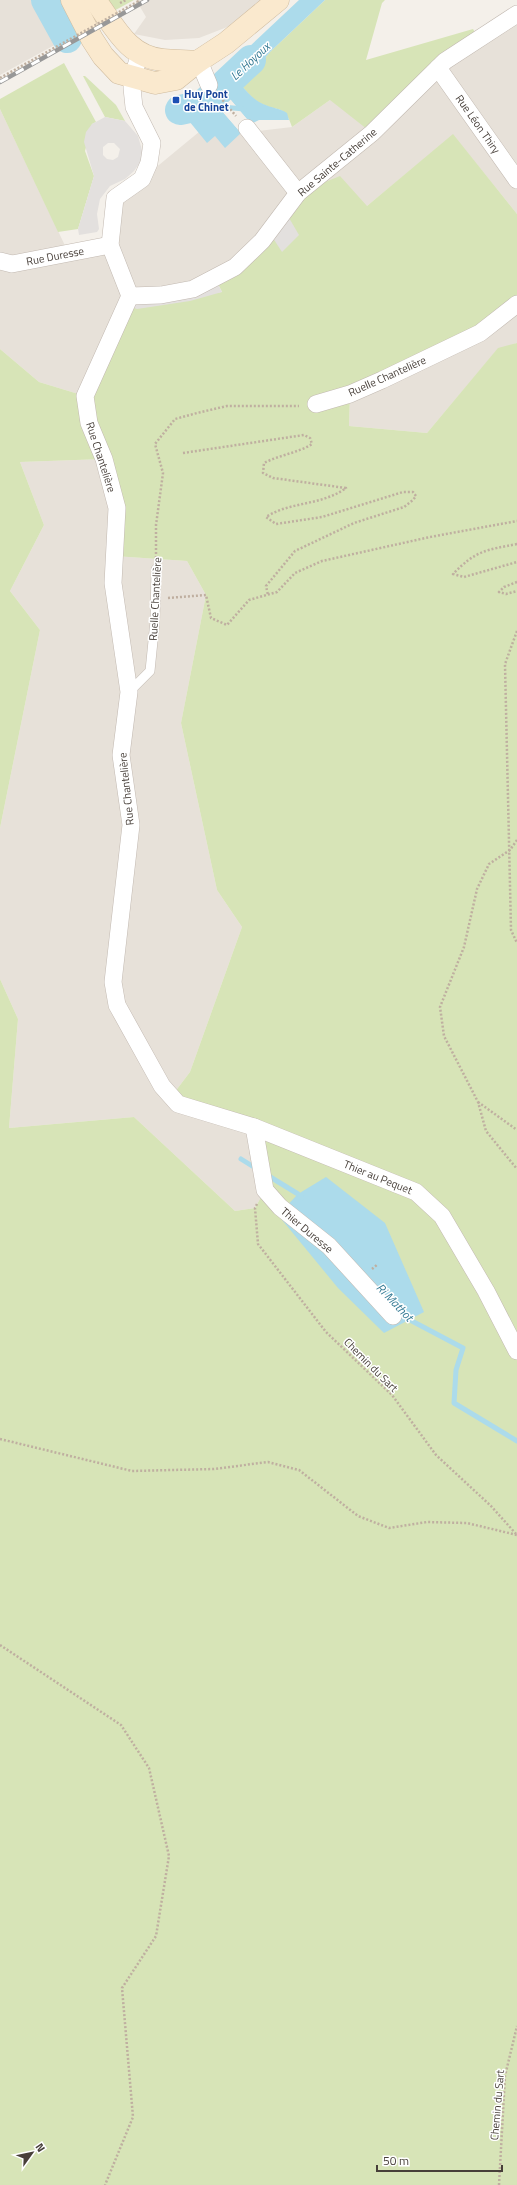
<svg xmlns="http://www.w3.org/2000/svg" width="517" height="2185" viewBox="0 0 517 2185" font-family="'Titillium Web',sans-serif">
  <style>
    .residential { fill: #e7e1d9 }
    .green { fill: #d7e4b7 }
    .parking { fill: #e3e0de; fill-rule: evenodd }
    .water { fill: #acdbeb }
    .pier { fill: #f4f0ea }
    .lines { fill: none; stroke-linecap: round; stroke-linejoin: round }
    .stream { stroke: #acdbeb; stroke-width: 5 }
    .river { stroke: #acdbeb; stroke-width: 30 }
    .lane-casing { stroke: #c2b9b1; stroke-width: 10 }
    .street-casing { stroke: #c2b9b1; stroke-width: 18 }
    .secondary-casing { stroke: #cfbb9e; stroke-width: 23 }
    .path { stroke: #bfafa0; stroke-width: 2.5; stroke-dasharray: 2 2; stroke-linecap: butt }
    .lane { stroke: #fff; stroke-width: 9 }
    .street { stroke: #fff; stroke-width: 17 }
    .secondary { stroke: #fae9ce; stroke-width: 22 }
    .rail-casing { stroke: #989898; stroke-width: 4.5 }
    .rail { stroke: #fff; stroke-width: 3; stroke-dasharray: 9; stroke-linecap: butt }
    .path-bridge { stroke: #bfafa0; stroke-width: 2.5; stroke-dasharray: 2 2; stroke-linecap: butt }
    .transit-dot { fill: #1a4fb4; stroke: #fff; stroke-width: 1.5 }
    .labels { text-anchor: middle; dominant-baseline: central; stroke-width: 3; stroke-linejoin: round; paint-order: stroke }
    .transit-label { font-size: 11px; font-weight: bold; fill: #164399; stroke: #fff; text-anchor: start }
    .street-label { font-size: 11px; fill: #473f39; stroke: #fff }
    .water-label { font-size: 12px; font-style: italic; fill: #357a94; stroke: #fff }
  </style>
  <rect width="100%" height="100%" fill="#f4f0ea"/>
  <g class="residential">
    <path d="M 0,0 L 34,0 L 60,42 L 0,75 Z"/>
    <path d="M 136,0 L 262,0 L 235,24 L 199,38 L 165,40 L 134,34 L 146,17 Z"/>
    <path d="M 517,15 L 517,214 L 453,135 L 367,206 L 262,241 L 85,396 L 39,382 L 0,349 L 0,109 L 69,254 L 110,245 L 115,198 L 142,179 L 205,127 L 241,133 L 292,127 L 330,100 L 438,68 Z"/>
    <path d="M 517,304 L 517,343 L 497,350 L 427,433 L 349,426 L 350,394 Z"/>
    <path d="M 104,459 L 114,556 L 187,561 L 206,595 L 181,723 L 217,890 L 242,927 L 190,1072 L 171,1097 L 254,1127 L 265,1190 L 255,1208 L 235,1211 L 134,1117 L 9,1128 L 18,1019 L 0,979 L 0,828 L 40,630 L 10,591 L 44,525 L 20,462 Z"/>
  </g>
  <g class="green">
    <path d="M 100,0 L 134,0 L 110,13 Z"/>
    <path d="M 325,0 L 385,0 L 382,3 L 366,60 L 473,29 L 479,39 L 372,133 L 330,100 L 292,127 C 285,105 280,112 262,104 C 253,100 247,92 241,85 L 271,51 Z"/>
    <path d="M 64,63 L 96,122 L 92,124 L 85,151 L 94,176 L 78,229 L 58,232 L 0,109 L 0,99 Z"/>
    <path d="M 83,76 L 85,76 L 116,105 L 125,121 L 105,117 Z"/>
    <path d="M 453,134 L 517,214 L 517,304 L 350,393 L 349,426 L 427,433 L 498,348 L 517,343 L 517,2185 L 0,2185 L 0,979 L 18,1019 L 9,1128 L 134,1117 L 235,1211 L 255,1208 L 265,1190 L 254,1127 L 171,1097 L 190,1072 L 242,927 L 217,890 L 181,723 L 206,595 L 187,561 L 114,556 L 104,459 L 20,462 L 44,525 L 10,591 L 40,630 L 0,828 L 0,349 L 39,382 L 85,396 L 125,305 L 222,292 L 215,278 L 285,211 L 298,193 L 340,176 L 367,206 Z"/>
  </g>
  <g class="parking">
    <path d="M 105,117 L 125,121 L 138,136 L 144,157 L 134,171 L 125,179 L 110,186 L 100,199 L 97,214 L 99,229 L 97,232 L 79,235 L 78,229 L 94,176 L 84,142 L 86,132 L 92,124 ZM 108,143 L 114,143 L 120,149 L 118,157 L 113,160 L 107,159 L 103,155 L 103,147 Z"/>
    <path d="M 285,211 L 299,235 L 282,252 L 269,232 Z"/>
    <path d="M 215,278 L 222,292 L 190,301 L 137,309 L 125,305 Z"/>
  </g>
  <g class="water">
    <path d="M 299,0 L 325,0 L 271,51 L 241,85 C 247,92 254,100 263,104 C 272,108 279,108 287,113 L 289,120 L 259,120 L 251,124 L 214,80 Z"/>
    <path d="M 203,89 L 241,133 L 225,148 L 215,136 L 207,143 L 180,110 Z"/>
    <path d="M 326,1177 L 385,1223 L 424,1312 L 384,1333 L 338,1288 L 278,1215 L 298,1194 Z"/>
  </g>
  <g class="pier">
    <path d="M 214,80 L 251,124 L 250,126 L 213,81 Z"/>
    <path d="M 205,88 L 242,132 L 241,133 L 203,89 Z"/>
  </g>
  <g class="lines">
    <g class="stream">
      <path d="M 212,106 L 244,109"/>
      <path d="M 241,1159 L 257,1169"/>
      <path d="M 267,1175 L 298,1194 L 302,1198"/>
      <path d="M 405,1315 L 410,1320 L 463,1348 L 456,1370 L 454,1403 L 517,1441"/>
    </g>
    <g class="river">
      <path d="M 46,0 L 67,38"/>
      <path d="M 180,110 L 203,105 L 251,60"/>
    </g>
    <defs>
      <path id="lane" d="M 129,692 L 150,671 L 155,621 L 156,569"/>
      <g id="street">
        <path d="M 199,61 L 209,85"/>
        <path d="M 438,68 L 517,180"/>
        <path d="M 247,128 L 298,193"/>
        <path d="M 0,261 L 12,264 L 110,245"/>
        <path d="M 130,296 L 85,396 L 89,423 L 104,459 L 117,508 L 113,583 L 129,692 L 121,755 L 131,825 L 113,982 L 117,1005 L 162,1086 L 178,1104 L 254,1127 L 416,1192 L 442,1216 L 486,1291 L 517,1351"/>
        <path d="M 130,296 L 161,295 L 193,289 L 235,267 L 262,241 L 298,193 L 372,133 L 445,61 L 517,14"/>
        <path d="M 130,296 L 110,245 L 115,198 L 142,179 L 149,163 L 152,143 L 134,107 L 132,88 L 132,78 L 140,54"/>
        <path d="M 316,404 L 350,394 L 382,380 L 480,333 L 517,304"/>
        <path d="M 254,1127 L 265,1190 L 280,1207 L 329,1246 L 393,1316"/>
      </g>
      <g id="secondary">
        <path d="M 72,0 L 92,39 L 103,56 L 119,73 L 155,83 L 176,79 L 197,62 L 226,43 L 278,0"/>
        <path d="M 95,0 C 114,25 127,57 163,60 C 174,61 185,61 197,62"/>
      </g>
    </defs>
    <use href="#lane" class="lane-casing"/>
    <use href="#street" class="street-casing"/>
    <use href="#secondary" class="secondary-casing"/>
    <g class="path">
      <path d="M 137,2 L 140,0"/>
      <path d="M 120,3 L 126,0"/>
      <path d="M 220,97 L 236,116"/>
      <path d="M 183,453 L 304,435 L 310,438 L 312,444 C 298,453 279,455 264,463 L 263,473 L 273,478 L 346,488 C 321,506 291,501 266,517 L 276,524 L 322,517 L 403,492 L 413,492 L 416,496 L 413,500 L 404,507 L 354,523 L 295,551 L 266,586 L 268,595"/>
      <path d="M 517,544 C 487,550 476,550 453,574 L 464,577 L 517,562"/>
      <path d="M 156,558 L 156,525 L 163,473 L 155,444 L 175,419 L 197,413 L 227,406 L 299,406"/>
      <path d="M 517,582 L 504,587 L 499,592 L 506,594 L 517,591"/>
      <path d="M 168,598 L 206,595 L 211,618 L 227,625 L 249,600 L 277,592 L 295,573 L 322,561 L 430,537 L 517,521"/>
      <path d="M 517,631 L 505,664 L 511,930 L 517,943"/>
      <path d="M 517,840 L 510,850 L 489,864 L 477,889 L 464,947 L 440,1007 L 444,1036 L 478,1102 L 486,1131 L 517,1169"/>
      <path d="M 478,1102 L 517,1130"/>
      <path d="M 257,1204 L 255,1208 L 258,1244 L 326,1332 L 392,1395 L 436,1455 L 491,1506 L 517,1535"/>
      <path d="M 372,1269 L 378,1264"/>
      <path d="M 0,1439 L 132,1471 L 214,1469 L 268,1462 L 299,1470 L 358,1516 L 389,1528 L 427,1522 L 467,1523 L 517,1535"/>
      <path d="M 0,1645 L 121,1725 L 149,1768 L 169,1856 L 156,1936 L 122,1988 L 133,2117 L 105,2185"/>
      <path d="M 499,2185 L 505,2076 L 517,2026"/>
    </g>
    <use href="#lane" class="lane"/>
    <use href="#street" class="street"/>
    <use href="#secondary" class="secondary"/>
    <defs>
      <path id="rail" d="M 0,82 L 147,0"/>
    </defs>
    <use href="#rail" class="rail-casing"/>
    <use href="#rail" class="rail"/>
    <path class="path-bridge" d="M 0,78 L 137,2"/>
  </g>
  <rect class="transit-dot" x="172" y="96" width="8" height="8" rx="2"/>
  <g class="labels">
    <g class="transit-label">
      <text x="184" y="94">Huy Pont<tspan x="184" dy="13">de Chinet</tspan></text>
    </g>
    <g class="street-label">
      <text transform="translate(478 124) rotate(55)">Rue Léon Thiry</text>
      <text transform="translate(337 162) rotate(-40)">Rue Sainte-Catherine</text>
      <text transform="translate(55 256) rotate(-11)">Rue Duresse</text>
      <text transform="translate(387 376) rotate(-24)">Ruelle Chantelière</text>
      <text transform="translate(101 457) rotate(72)">Rue Chantelière</text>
      <text transform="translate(155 599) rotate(-87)">Ruelle Chantelière</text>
      <text transform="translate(126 789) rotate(-96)">Rue Chantelière</text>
      <text transform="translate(378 1177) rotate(22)">Thier au Pequet</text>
      <text transform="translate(307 1230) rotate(40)">Thier Duresse</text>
      <text transform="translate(371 1365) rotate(45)">Chemin du Sart</text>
      <text transform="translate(497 2105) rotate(-85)">Chemin du Sart</text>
    </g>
    <g class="water-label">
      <text transform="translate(250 61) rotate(-43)">Le Hoyoux</text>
      <text transform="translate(395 1302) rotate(46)">Ri Mathot</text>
    </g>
  </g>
  <g transform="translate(32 2153) rotate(57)" stroke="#ffffff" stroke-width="3" paint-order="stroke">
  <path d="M0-3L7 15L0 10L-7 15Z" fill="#473f39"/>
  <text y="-6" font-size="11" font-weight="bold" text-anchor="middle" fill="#473f39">N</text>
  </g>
  <path d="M377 2165v6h125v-6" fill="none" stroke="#473f39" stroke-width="2"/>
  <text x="383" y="2165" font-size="12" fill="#473f39" stroke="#ffffff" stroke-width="3" paint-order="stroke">50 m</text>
</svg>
